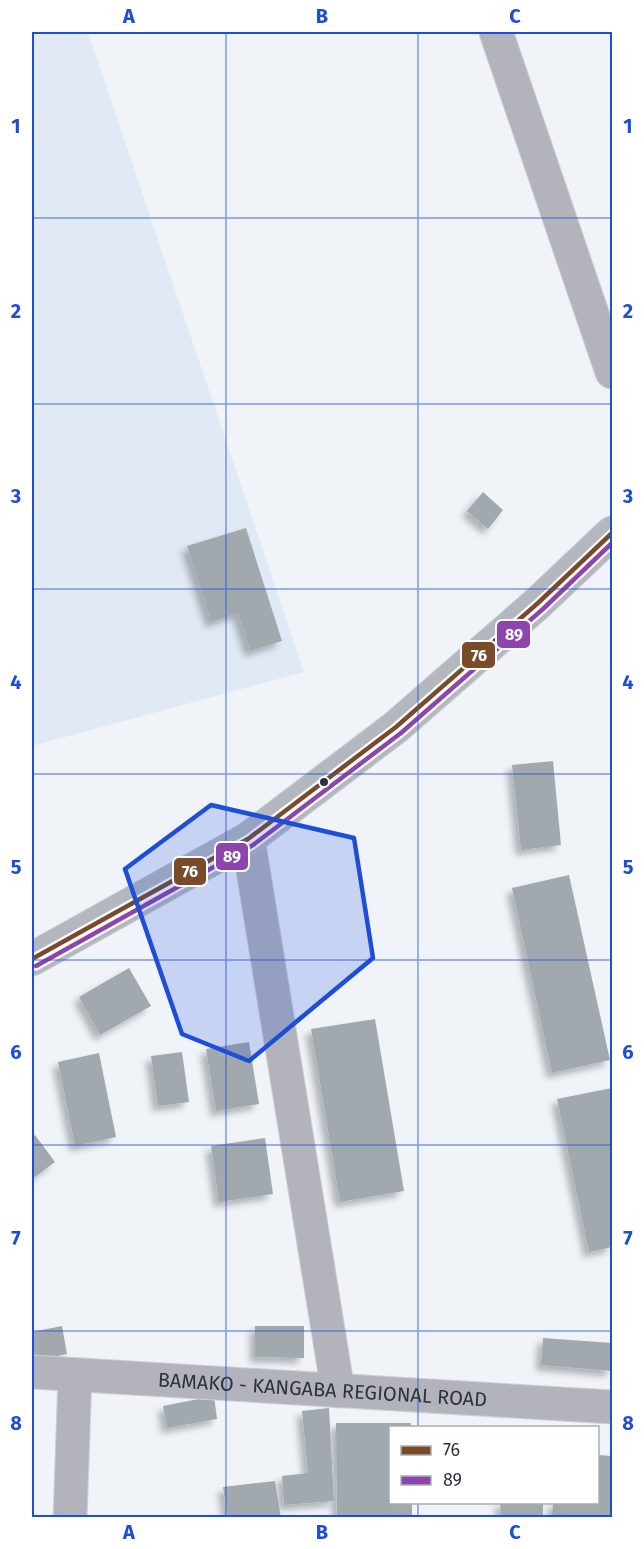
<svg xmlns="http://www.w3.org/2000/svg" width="644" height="1549" viewBox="0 0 644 1549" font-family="'Fira Sans',sans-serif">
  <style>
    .built { fill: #e0e9f4 }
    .building { fill: #a2a9ae; filter: url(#shadow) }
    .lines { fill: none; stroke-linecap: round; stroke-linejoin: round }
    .minor-casing { stroke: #ced1d6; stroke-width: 35 }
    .major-casing { stroke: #ced1d6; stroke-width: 35 }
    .minor { stroke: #b3b4bb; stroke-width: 33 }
    .major { stroke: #b4b8be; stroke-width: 33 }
    .bus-1-casing { stroke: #fff; stroke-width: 9 }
    .bus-2-casing { stroke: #fff; stroke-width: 9 }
    .bus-1 { stroke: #7a4b2a; stroke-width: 4.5 }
    .bus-2 { stroke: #8e44ad; stroke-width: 4.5 }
    .marked { fill: #1d4ed8; fill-opacity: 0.2; stroke: #1d4ed8; stroke-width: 4.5; stroke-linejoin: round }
    .grid { fill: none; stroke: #1d4ed8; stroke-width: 1.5; stroke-opacity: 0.55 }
    .bus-dot { fill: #2c333c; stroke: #fff; stroke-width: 2 }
    .labels { text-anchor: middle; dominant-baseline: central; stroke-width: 6; stroke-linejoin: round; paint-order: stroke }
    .street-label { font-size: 20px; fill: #2c333c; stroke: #fff }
    .line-badge { stroke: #fff; stroke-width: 2 }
    .badge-label { font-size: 16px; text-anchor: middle; font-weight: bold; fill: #fff }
    .neatline { fill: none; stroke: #1d4ed8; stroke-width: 2 }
    .grid-label { font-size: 20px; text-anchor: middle; font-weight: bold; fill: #1d4ed8 }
  </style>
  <defs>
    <filter id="shadow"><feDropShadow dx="-5.5" dy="5.5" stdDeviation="3" flood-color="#0004"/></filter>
  </defs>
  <rect width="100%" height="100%" fill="#f0f4f9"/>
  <path class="built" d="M 32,32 L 88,32 L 304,672 L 32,746 Z"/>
  <g class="building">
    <path d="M 483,492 L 503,510 L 488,529 L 467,511 Z"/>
    <path d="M 246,528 L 282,641 L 250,651 L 238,613 L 211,622 L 187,546 Z"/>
    <path d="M 553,761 L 561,845 L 521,850 L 512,765 Z"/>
    <path d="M 569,875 L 610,1060 L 552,1073 L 512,888 Z"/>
    <path d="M 129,968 L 151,1006 L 100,1035 L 79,997 Z"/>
    <path d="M 375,1019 L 404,1191 L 340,1202 L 311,1029 Z"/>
    <path d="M 249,1042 L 259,1104 L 216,1111 L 206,1049 Z"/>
    <path d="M 182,1052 L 189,1102 L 158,1106 L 151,1056 Z"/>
    <path d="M 99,1053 L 116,1137 L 75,1146 L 58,1062 Z"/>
    <path d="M 612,1088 L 612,1247 L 589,1252 L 557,1099 Z"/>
    <path d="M 35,1135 L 55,1162 L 32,1179 L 32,1138 Z"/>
    <path d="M 265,1138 L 273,1194 L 219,1202 L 211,1146 Z"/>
    <path d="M 62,1326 L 67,1354 L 32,1361 L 32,1332 Z"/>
    <path d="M 255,1326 L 304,1326 L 304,1358 L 255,1357 Z"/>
    <path d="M 543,1338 L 612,1343 L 612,1371 L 541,1365 Z"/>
    <path d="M 214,1396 L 217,1419 L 167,1428 L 163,1406 Z"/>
    <path d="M 329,1408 L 334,1501 L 284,1505 L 282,1476 L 308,1473 L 302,1411 Z"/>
    <path d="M 336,1423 L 411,1423 L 411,1428 L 390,1428 L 390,1502 L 412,1502 L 412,1518 L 337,1518 Z"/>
    <path d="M 598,1455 L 612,1456 L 612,1518 L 552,1518 L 553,1502 L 598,1502 Z"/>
    <path d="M 275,1481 L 281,1518 L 228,1518 L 223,1487 Z"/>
    <path d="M 500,1502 L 543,1502 L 543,1518 L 501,1518 Z"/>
  </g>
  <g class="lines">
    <defs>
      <g id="minor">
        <path d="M 496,32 L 612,372"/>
        <path d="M 248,839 L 338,1391"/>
        <path id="s1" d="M 32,1372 L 612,1407"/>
        <path d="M 70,1518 L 75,1375"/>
      </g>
      <path id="major" d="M 32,959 L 248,839 L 396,727 L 538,603 L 612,533"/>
    </defs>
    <use href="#minor" class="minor-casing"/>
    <use href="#major" class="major-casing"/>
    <use href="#minor" class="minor"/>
    <use href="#major" class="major"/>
    <defs>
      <path id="bus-1" d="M 32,959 L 248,839 L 396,727 L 538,603 L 612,533"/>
      <path id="bus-2" d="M 36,966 L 253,845 L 401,733 L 543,609 L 612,543"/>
    </defs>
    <use href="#bus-1" class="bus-1-casing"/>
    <use href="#bus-2" class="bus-2-casing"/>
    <use href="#bus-1" class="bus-1"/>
    <use href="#bus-2" class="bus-2"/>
  </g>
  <path class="marked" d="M 211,805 L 354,838 L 373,958 L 249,1061 L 182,1034 L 125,869 Z"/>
  <path class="grid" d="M 226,32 L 226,1518M 418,32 L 418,1428M 32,218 L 612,218M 32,404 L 612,404M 32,589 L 612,589M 32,774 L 612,774M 32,960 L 612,960M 32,1145 L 612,1145M 32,1331 L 612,1331M 418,1502 L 418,1518"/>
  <circle class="bus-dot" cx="324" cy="782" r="5"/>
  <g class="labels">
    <g class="street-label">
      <text stroke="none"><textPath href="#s1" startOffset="291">BAMAKO - KANGABA REGIONAL ROAD</textPath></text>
    </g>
  </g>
  <g class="line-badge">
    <rect x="496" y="620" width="35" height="29" rx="6" fill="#8e44ad"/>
    <rect x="461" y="641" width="35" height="28" rx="6" fill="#7a4b2a"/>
    <rect x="215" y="842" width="34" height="29" rx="6" fill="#8e44ad"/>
    <rect x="173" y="857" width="34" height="29" rx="6" fill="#7a4b2a"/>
  </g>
  <g class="badge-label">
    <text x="514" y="640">89</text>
    <text x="479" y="661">76</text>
    <text x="232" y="862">89</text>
    <text x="190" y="877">76</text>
  </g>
  <rect width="644" height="1549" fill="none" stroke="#ffffff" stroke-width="66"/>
  <rect x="389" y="1426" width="210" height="78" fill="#ffffff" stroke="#abadb1" stroke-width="1.5"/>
  <rect x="401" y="1446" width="30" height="9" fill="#7a4b2a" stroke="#abadb1" stroke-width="1.5"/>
  <text x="443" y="1456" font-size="18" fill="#2c333c">76</text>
  <rect x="401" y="1476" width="30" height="9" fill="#8e44ad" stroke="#abadb1" stroke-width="1.5"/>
  <text x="443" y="1486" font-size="18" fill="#2c333c">89</text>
  <rect x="33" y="33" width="578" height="1483" class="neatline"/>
  <g class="grid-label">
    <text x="129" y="23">A</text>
    <text x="322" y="23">B</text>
    <text x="515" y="23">C</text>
    <text x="16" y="133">1</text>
    <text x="628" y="133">1</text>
    <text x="16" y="318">2</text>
    <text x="628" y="318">2</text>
    <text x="16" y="503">3</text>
    <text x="628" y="503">3</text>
    <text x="16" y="689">4</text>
    <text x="628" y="689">4</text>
    <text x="16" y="874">5</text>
    <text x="628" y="874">5</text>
    <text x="16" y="1059">6</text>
    <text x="628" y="1059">6</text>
    <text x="16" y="1245">7</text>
    <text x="628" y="1245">7</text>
    <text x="16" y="1430">8</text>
    <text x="628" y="1430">8</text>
    <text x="129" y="1539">A</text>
    <text x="322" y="1539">B</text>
    <text x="515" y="1539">C</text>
  </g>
</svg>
